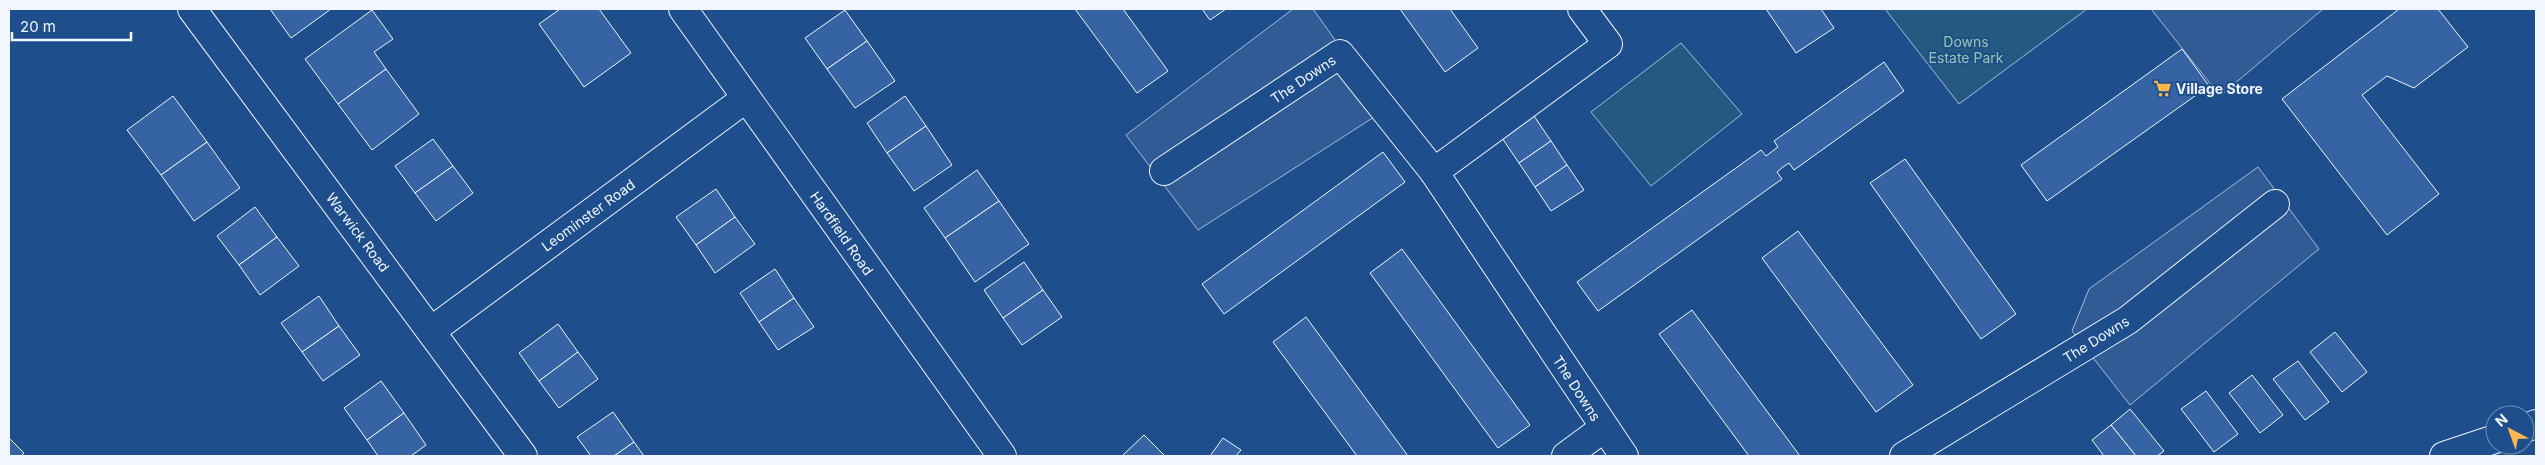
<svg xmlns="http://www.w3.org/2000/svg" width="2545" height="465" viewBox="0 0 2545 465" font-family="Inter,sans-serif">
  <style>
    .green { fill: #245a82; stroke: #a8bbd7 }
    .parking { fill: #305b95; stroke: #a8bbd7 }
    .building { fill: #3563a3; stroke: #f2f6ff }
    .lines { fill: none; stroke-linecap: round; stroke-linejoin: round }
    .minor-casing { stroke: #f2f6ff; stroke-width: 30 }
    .minor { stroke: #1f4e8c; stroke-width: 28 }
    .labels { text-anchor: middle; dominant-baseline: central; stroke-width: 4; stroke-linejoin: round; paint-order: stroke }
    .park-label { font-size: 14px; fill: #97c8a6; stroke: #1f4e8c }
    .street-label { font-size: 14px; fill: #f2f6ff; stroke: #1f4e8c }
    .poi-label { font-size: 14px; font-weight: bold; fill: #f2f6ff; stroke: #1f4e8c; text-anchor: start }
  </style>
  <rect width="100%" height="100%" fill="#1f4e8c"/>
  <g class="green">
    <path d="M 1885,9 L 2087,9 L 1959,104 Z"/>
    <path d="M 1681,43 L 1742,114 L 1651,186 L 1591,112 Z"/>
  </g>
  <g class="parking">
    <path d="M 1293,9 L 1313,9 L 1385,110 L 1198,230 L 1126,135 Z"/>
    <path d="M 2151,9 L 2323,9 L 2220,96 Z"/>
    <path d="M 2258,167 L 2319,249 L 2130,405 L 2072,331 L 2089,289 Z"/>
  </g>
  <g class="building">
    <path d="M 270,9 L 331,9 L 291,38 Z"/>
    <path d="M 560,9 L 599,9 L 631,53 L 584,87 L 539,24 Z"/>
    <path d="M 1075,9 L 1123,9 L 1168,71 L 1137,93 Z"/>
    <path d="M 1202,9 L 1226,9 L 1210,20 Z"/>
    <path d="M 1400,9 L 1450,9 L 1478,48 L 1445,72 Z"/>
    <path d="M 1766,9 L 1821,9 L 1834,28 L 1796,53 Z"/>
    <path d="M 2399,9 L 2438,9 L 2468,47 L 2414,88 L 2387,76 L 2362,95 L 2439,194 L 2387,235 L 2282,99 Z"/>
    <path d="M 372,10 L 393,39 L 374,52 L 386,69 L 338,104 L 305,59 Z"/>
    <path d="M 845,10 L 867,41 L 827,69 L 805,38 Z"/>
    <path d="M 867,41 L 895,81 L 855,108 L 827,69 Z"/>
    <path d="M 2182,49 L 2209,86 L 2047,201 L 2021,165 Z"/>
    <path d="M 1884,62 L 1904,91 L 1794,170 L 1789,163 L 1783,167 L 1777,172 L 1782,179 L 1598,311 L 1577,282 L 1761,150 L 1766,156 L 1778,147 L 1774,141 Z"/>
    <path d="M 386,69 L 419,114 L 372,150 L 338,104 Z"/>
    <path d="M 173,96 L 207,142 L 161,175 L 127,130 Z"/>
    <path d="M 905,96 L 926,126 L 887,153 L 867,123 Z"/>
    <path d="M 1534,116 L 1551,141 L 1519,163 L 1502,138 Z"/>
    <path d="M 926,126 L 952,165 L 914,191 L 887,153 Z"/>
    <path d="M 433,139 L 453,166 L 415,193 L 395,166 Z"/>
    <path d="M 1551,141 L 1567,165 L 1535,187 L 1519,163 Z"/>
    <path d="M 207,142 L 240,188 L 194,221 L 161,175 Z"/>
    <path d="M 1383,152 L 1405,182 L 1224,314 L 1202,284 Z"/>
    <path d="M 1905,159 L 2016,314 L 1981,339 L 1870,183 Z"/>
    <path d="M 1567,165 L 1584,190 L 1551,211 L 1535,187 Z"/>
    <path d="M 453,166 L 473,193 L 436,221 L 415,193 Z"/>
    <path d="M 977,170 L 999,201 L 945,238 L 924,208 Z"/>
    <path d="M 716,189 L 735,217 L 696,245 L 676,217 Z"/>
    <path d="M 999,201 L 1029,244 L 975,282 L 945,238 Z"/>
    <path d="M 255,207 L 277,237 L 239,265 L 217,236 Z"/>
    <path d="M 735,217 L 755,244 L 715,273 L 696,245 Z"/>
    <path d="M 1798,231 L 1913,385 L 1876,412 L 1762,258 Z"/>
    <path d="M 277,237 L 299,266 L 260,295 L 239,265 Z"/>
    <path d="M 1402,249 L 1530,425 L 1498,448 L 1370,273 Z"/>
    <path d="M 1024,262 L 1043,290 L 1003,318 L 984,290 Z"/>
    <path d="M 775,269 L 794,298 L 759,322 L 740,293 Z"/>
    <path d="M 1043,290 L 1062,317 L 1022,345 L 1003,318 Z"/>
    <path d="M 319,296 L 339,326 L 302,352 L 281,323 Z"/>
    <path d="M 794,298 L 814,327 L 778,350 L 759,322 Z"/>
    <path d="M 1692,310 L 1800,456 L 1749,456 L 1659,334 Z"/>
    <path d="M 1306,317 L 1408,456 L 1357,456 L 1273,342 Z"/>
    <path d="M 558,324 L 578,352 L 539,381 L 519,353 Z"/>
    <path d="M 339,326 L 360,355 L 323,381 L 302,352 Z"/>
    <path d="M 2335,332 L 2367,372 L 2342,392 L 2310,352 Z"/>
    <path d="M 578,352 L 598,379 L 559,408 L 539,381 Z"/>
    <path d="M 2298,361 L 2329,402 L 2305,420 L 2273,379 Z"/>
    <path d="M 2252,375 L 2283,415 L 2260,433 L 2229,393 Z"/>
    <path d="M 381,381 L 404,413 L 367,440 L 344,408 Z"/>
    <path d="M 2206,391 L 2238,434 L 2214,452 L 2181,409 Z"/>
    <path d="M 2130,409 L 2164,451 L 2157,456 L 2136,456 L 2111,425 Z"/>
    <path d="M 613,412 L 634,442 L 614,456 L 591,456 L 577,437 Z"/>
    <path d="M 404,413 L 426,445 L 411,456 L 378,456 L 367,440 Z"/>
    <path d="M 2111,425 L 2136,456 L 2104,456 L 2092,440 Z"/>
    <path d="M 1144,435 L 1165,456 L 1122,456 Z"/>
    <path d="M 9,438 L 24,453 L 21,456 L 9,456 Z"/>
    <path d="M 1223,438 L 1241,450 L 1236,456 L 1210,456 Z"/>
    <path d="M 634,442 L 644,456 L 614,456 Z"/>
  </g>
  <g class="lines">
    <defs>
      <g id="minor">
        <path d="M 192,9 L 523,456"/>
        <path d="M 683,9 L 1002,456"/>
        <path d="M 1164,171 L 1340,54 L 1434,172 L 1624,456"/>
        <path d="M 1434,172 L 1608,44 L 1582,9"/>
        <path d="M 431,331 L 745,99"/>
        <path d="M 2525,428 L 2536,424"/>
        <path d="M 1566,456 L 1604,428"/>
        <path d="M 1904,456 L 2128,320 L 2275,204"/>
        <path d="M 2444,456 L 2495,439"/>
      </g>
    </defs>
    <use href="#minor" class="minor-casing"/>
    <use href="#minor" class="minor"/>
  </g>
  <defs>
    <symbol id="supermarket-bare" viewBox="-9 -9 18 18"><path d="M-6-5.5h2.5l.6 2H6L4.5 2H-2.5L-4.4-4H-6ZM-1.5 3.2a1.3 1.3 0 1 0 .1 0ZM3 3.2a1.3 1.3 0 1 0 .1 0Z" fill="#ffb74d" stroke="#1f4e8c" stroke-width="2.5" paint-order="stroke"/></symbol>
  </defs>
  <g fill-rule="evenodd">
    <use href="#supermarket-bare" x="2150" y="76" width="25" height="25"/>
  </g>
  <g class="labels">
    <g class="park-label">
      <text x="1966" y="41">Downs<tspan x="1966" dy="16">Estate Park</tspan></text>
    </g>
    <g class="street-label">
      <text transform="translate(1303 79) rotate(-34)">The Downs</text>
      <text transform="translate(588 215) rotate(-36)">Leominster Road</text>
      <text transform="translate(358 232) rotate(53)">Warwick Road</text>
      <text transform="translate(842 233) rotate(55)">Hardfield Road</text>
      <text transform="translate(2096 339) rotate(-32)">The Downs</text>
      <text transform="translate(1577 388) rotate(57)">The Downs</text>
    </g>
    <g class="poi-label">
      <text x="2176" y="88">Village Store</text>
    </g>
  </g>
  <rect width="2545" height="465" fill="none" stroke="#f2f6ff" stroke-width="20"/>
  <g transform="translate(2510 430) rotate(319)"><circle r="24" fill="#1f4e8c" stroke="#7391ba"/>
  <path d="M0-4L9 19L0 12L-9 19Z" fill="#ffb74d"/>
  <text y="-8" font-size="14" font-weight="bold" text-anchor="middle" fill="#f2f6ff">N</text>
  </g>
  <path d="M12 32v8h119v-8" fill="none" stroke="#f2f6ff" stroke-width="2.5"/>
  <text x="20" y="32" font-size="15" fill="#f2f6ff" stroke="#1f4e8c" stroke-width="4" paint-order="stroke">20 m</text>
</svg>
